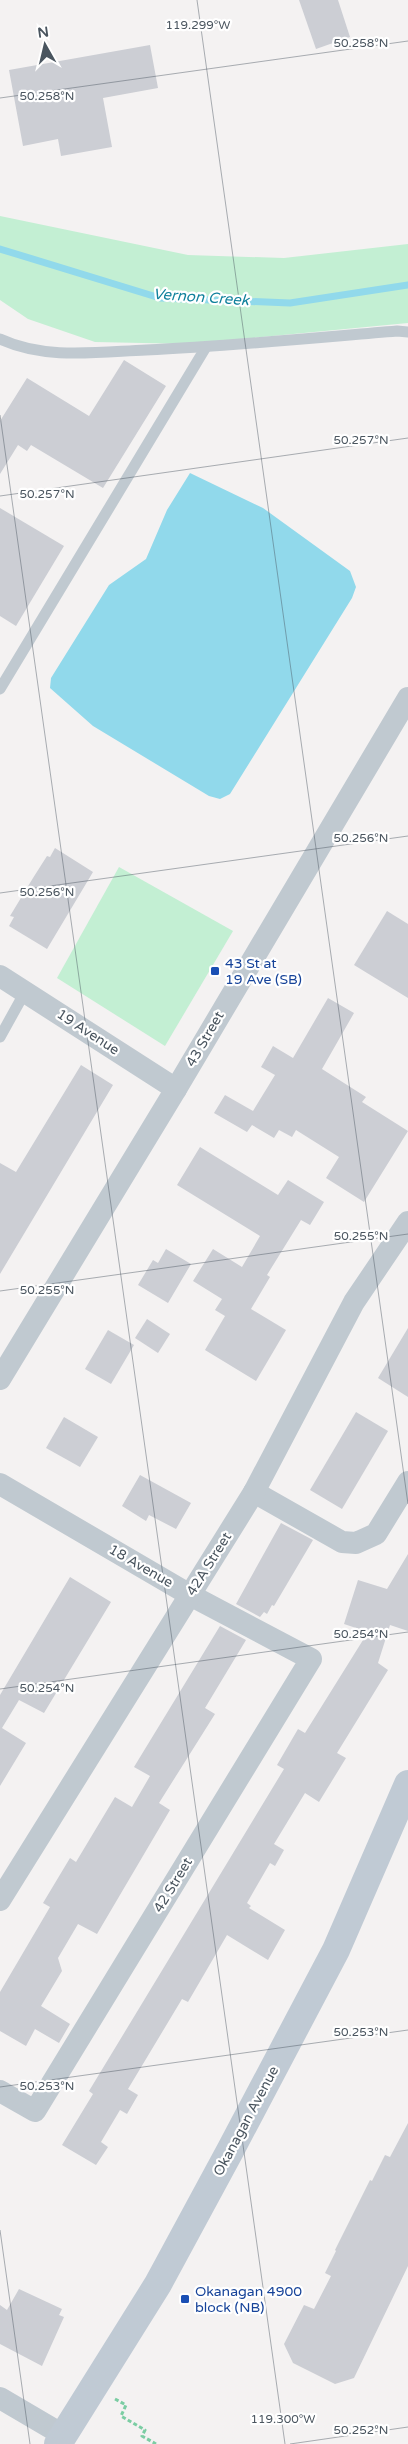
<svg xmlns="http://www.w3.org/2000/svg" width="408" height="2444" viewBox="0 0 408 2444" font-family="'Varela Round',sans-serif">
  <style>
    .green { fill: #c3efd3 }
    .water { fill: #91d9eb }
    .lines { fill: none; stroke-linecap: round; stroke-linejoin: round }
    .stream { stroke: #91d9eb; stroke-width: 7 }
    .building { fill: #ccced4 }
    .path { stroke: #7bcda3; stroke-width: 3; stroke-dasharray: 4 2.5; stroke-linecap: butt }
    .lane { stroke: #c0c9d0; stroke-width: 11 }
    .street { stroke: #c0c9d0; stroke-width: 22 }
    .secondary { stroke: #c0cad4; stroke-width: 28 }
    .ticks { fill: none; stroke: #4a555f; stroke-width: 1; stroke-opacity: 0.45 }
    .transit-dot { fill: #1a4fb4; stroke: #fff; stroke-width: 2 }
    .labels { text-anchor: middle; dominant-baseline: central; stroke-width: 4.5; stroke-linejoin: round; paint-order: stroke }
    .transit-label { font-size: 14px; fill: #164399; stroke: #fff; text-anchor: start }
    .street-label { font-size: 14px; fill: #4a555f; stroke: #fff }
    .water-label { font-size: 15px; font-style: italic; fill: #10819c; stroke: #fff }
    .ticks-label { font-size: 12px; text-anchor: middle; fill: #4a555f; stroke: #fff; stroke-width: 4.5; stroke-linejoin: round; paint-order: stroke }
  </style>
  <rect width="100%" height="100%" fill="#f4f2f2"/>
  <g class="green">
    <path d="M 0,216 L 188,255 L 284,258 L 408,244 L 408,323 L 190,344 L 95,342 L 28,319 L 0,300 Z"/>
    <path d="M 119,867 L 233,931 L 165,1046 L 57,978 Z"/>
  </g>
  <path class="water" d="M 190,473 L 263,508 L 350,571 L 356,587 L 352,598 L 230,794 L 220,799 L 209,796 L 93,726 L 50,688 L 51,678 L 109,585 L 146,559 L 167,510 Z"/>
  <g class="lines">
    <path class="stream" d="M 0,249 L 160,298 L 290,303 L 408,285"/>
  </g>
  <g class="building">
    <path d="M 299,0 L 338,0 L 350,37 L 316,49 Z"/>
    <path d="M 150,45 L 158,88 L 103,98 L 112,147 L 61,156 L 58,139 L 23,146 L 9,70 Z"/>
    <path d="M 124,360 L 166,386 L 103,488 L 31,445 L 27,451 L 18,445 L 0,474 L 0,421 L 27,378 L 89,416 Z"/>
    <path d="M 0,508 L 64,546 L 16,626 L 0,616 Z"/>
    <path d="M 55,848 L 93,872 L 47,949 L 9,926 L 14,917 L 10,916 L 33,878 L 47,856 L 50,857 Z"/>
    <path d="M 387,911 L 408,924 L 408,998 L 354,965 Z"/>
    <path d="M 328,998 L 354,1013 L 322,1069 L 366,1097 L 362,1102 L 408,1131 L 364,1202 L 326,1178 L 339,1157 L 296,1130 L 292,1137 L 279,1130 L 274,1138 L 252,1125 L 247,1132 L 214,1113 L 225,1095 L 253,1111 L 275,1075 L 261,1067 L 273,1046 L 293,1058 Z"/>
    <path d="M 81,1065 L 113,1085 L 0,1274 L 0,1163 L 16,1172 Z"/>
    <path d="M 200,1147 L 278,1195 L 288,1180 L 324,1202 L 310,1225 L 301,1220 L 267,1275 L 270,1277 L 251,1309 L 286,1330 L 256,1381 L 205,1350 L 225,1316 L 215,1310 L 222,1299 L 193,1281 L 213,1249 L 242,1267 L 260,1236 L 177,1185 Z"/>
    <path d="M 166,1249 L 191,1264 L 168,1303 L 138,1285 L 153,1260 L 158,1263 Z"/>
    <path d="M 147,1319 L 170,1334 L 158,1353 L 135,1338 Z"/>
    <path d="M 408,1328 L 408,1397 L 378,1378 Z"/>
    <path d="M 108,1330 L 134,1345 L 111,1384 L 85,1369 Z"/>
    <path d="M 356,1412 L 388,1431 L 342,1509 L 310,1490 Z"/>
    <path d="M 64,1417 L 98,1437 L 80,1467 L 46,1448 Z"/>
    <path d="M 140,1475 L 191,1503 L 176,1529 L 149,1515 L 146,1521 L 122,1506 Z"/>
    <path d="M 281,1523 L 313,1540 L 274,1606 L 272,1605 L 267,1614 L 264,1612 L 260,1617 L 236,1604 Z"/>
    <path d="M 408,1554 L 408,1631 L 390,1625 L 378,1663 L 388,1670 L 337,1753 L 346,1758 L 319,1802 L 305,1793 L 274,1844 L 284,1850 L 275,1866 L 270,1863 L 247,1903 L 251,1906 L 249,1908 L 285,1930 L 268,1960 L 227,1935 L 188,2002 L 182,1999 L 128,2089 L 138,2095 L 127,2114 L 120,2110 L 101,2142 L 108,2147 L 96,2165 L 62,2145 L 93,2094 L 89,2091 L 284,1769 L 277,1765 L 298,1729 L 305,1733 L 368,1632 L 344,1624 L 358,1580 L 387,1589 Z"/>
    <path d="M 70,1577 L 111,1602 L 44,1713 L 19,1700 L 2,1728 L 26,1743 L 0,1786 L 0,1695 Z"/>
    <path d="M 220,1626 L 246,1640 L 205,1708 L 215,1714 L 159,1803 L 170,1810 L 97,1934 L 78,1924 L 58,1958 L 62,1971 L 41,2006 L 70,2024 L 59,2043 L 35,2029 L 26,2046 L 0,2031 L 0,1992 L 50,1907 L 43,1903 L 70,1858 L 76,1862 L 115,1797 L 132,1807 L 150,1776 L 134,1767 Z"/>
    <path d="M 408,2123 L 408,2266 L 354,2378 L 335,2384 L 293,2363 L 284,2344 L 304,2305 L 314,2309 L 331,2276 L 325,2273 L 336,2251 L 335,2250 L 370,2180 L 372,2181 L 385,2155 L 390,2157 Z"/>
    <path d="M 19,2289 L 62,2309 L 59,2315 L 64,2317 L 42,2366 L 0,2344 L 0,2305 L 7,2310 Z"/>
  </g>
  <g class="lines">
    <path class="path" d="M 115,2399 L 126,2405 L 121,2416 L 145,2430 L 142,2436 L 156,2444"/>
    <g class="lane">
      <path d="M 0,339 C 45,360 98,352 146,350 C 230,346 313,338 397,331 L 408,332"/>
      <path d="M 0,689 L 206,347"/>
      <path d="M 0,1037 L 25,992"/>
    </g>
    <g class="street">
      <path d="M 0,976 L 176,1089"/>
      <path d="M 0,1379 L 176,1089 L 408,698"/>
      <path d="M 0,1484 L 190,1595 L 311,1659 L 35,2111 L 0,2091"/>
      <path d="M 254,1492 L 342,1542 L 356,1543 L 376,1534 L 408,1482"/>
      <path d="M 0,1900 L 254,1492 L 354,1302 L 408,1222"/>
      <path d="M 0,2398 L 63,2435"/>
    </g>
    <path class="secondary" d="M 58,2444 L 158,2284 L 231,2149 L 336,1950 L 408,1784"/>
  </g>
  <path class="ticks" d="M 197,0 L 408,1504M 0,98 L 408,41M 0,415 L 285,2444M 0,496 L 408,438M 0,893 L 408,836M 0,1291 L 408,1234M 0,1689 L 408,1632M 0,2087 L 408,2030M 0,2230 L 30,2444M 290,2444 L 408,2427"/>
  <g class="transit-dot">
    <rect x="210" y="966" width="10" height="10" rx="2.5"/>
    <rect x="180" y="2294" width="10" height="10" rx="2.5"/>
  </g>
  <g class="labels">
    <g class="transit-label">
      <text x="225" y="963">43 St at<tspan x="225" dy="16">19 Ave (SB)</tspan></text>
      <text x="195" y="2291">Okanagan 4900<tspan x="195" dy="16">block (NB)</tspan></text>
    </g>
    <g class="street-label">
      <text transform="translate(88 1032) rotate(33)">19 Avenue</text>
      <text transform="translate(205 1039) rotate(-60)">43 Street</text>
      <text transform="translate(209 1564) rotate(-58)">42A Street</text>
      <text transform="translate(141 1566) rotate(30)">18 Avenue</text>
      <text transform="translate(173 1885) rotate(-59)">42 Street</text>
      <text transform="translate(246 2121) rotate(-62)">Okanagan Avenue</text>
    </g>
    <g class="water-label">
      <text transform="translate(201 297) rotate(4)">Vernon Creek</text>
    </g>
  </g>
  <g class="ticks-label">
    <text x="198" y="29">119.299°W</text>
    <text x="361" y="47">50.258°N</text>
    <text x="47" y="100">50.258°N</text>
    <text x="361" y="444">50.257°N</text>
    <text x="47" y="498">50.257°N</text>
    <text x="361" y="842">50.256°N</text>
    <text x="47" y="896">50.256°N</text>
    <text x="361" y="1240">50.255°N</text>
    <text x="47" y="1294">50.255°N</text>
    <text x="361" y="1638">50.254°N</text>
    <text x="47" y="1692">50.254°N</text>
    <text x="361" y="2036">50.253°N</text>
    <text x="47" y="2090">50.253°N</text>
    <text x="283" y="2423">119.300°W</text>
    <text x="361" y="2434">50.252°N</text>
  </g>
  <g transform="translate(45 45) rotate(352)" stroke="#ffffff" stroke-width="4" paint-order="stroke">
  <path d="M0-4L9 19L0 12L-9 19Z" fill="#4a555f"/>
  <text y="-8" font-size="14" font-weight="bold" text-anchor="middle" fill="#4a555f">N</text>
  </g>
</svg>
